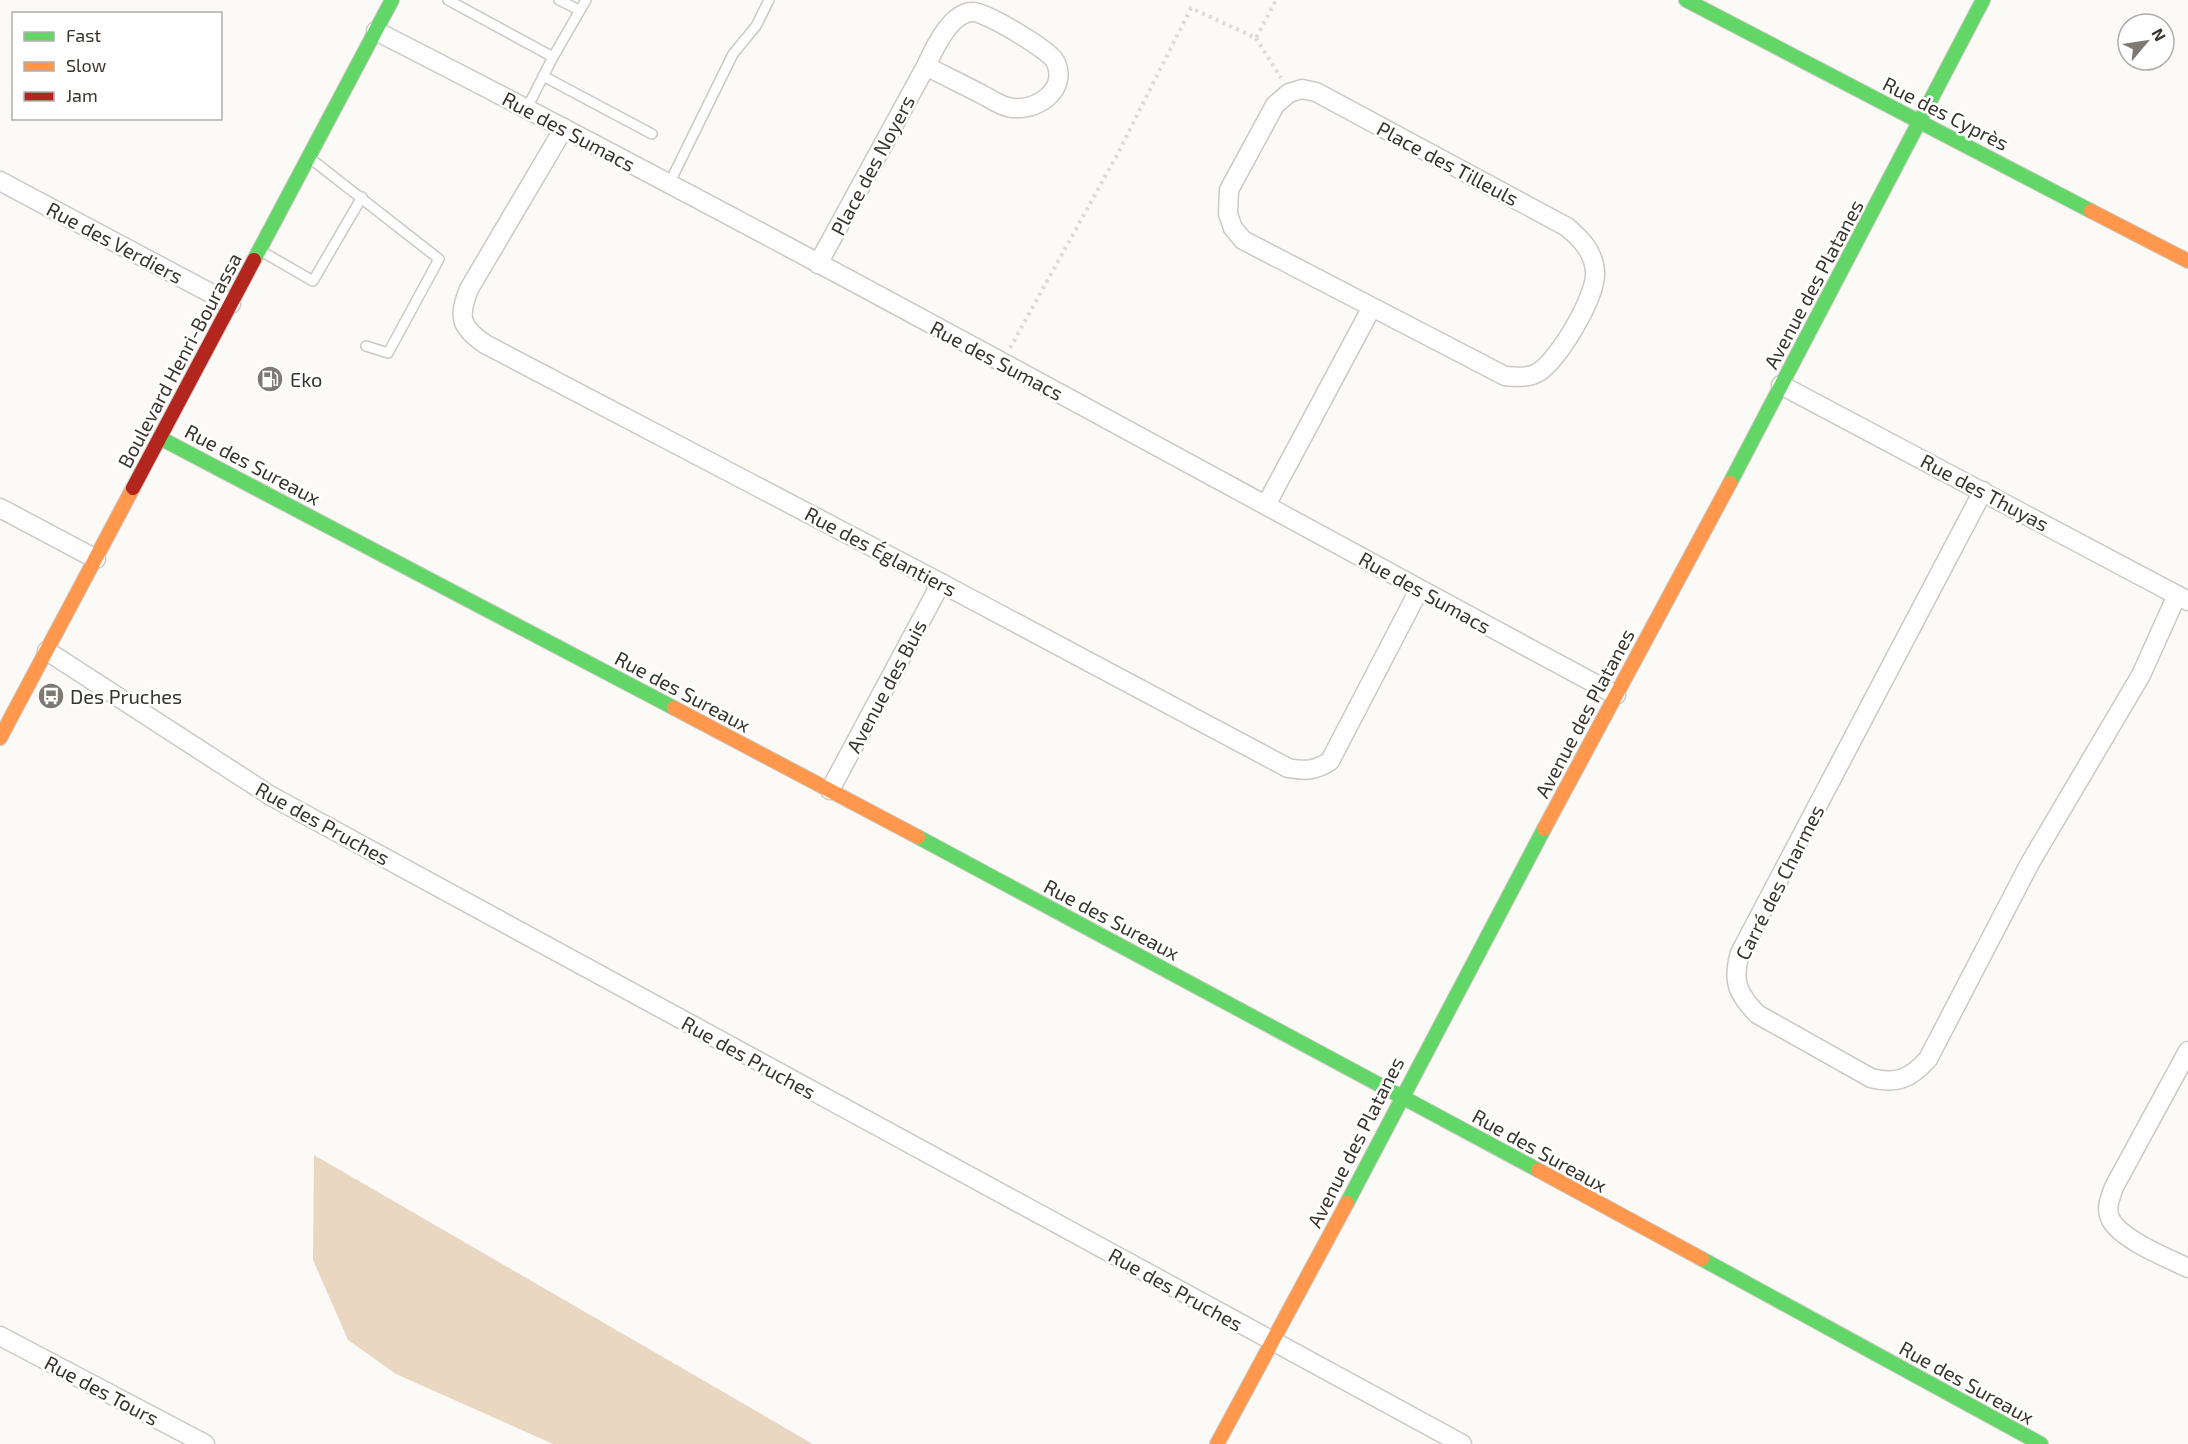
<svg xmlns="http://www.w3.org/2000/svg" width="2188" height="1444" viewBox="0 0 2188 1444" font-family="'Exo 2',sans-serif">
  <style>
    .forest { fill: #e9d7c2 }
    .lines { fill: none; stroke-linecap: round; stroke-linejoin: round }
    .lane-casing { stroke: #cdc9c4; stroke-width: 12 }
    .street-casing { stroke: #cdc9c4; stroke-width: 21 }
    .fast-casing { stroke: #cdc9c4; stroke-width: 16 }
    .slow-casing { stroke: #cdc9c4; stroke-width: 16 }
    .jam-casing { stroke: #cdc9c4; stroke-width: 16 }
    .path { stroke: #dcdbd9; stroke-width: 4; stroke-dasharray: 3 4.5; stroke-linecap: butt }
    .lane { stroke: #fffefe; stroke-width: 9 }
    .street { stroke: #fffefe; stroke-width: 18 }
    .fast { stroke: #63d668; stroke-width: 14 }
    .slow { stroke: #ff974d; stroke-width: 14 }
    .jam { stroke: #b3261e; stroke-width: 14 }
    .labels { text-anchor: middle; dominant-baseline: central; stroke-width: 5; stroke-linejoin: round; paint-order: stroke }
    .street-label { font-size: 20px; fill: #3a342c; stroke: #fff }
    .poi-label { font-size: 20px; fill: #3a342c; stroke: #fff; text-anchor: start }
  </style>
  <rect width="100%" height="100%" fill="#fcfaf7"/>
  <path class="forest" d="M 314,1155 L 813,1444 L 553,1444 L 396,1374 L 348,1340 L 313,1260 Z"/>
  <g class="lines">
    <defs>
      <g id="lane">
        <path d="M 448,0 L 553,57 L 586,0"/>
        <path d="M 559,0 L 579,10"/>
        <path d="M 543,76 L 652,134"/>
        <path d="M 527,108 L 553,57"/>
        <path d="M 311,159 L 439,259 L 388,353 L 366,346"/>
        <path d="M 669,184 L 733,54 L 756,26 L 769,0"/>
        <path d="M 261,251 L 313,281 L 362,197"/>
      </g>
      <g id="street">
        <path d="M 376,31 C 793,244 1203,473 1616,695"/>
        <path d="M 564,128 L 469,289 C 458,317 460,327 485,344 L 941,583 L 1288,768 C 1305,771 1315,771 1330,761 L 1419,590"/>
        <path d="M 0,181 L 231,304"/>
        <path d="M 818,264 L 926,66 C 945,76 964,85 983,95 C 991,99 999,105 1008,107 C 1034,114 1070,90 1055,61 C 1049,50 985,11 972,12 C 950,13 934,49 926,66"/>
        <path d="M 1781,385 L 2188,601"/>
        <path d="M 1983,491 L 1740,953 C 1732,981 1737,993 1757,1014 L 1871,1078 C 1897,1085 1911,1078 1928,1059 L 2030,863 L 2141,675 L 2177,595"/>
        <path d="M 1266,505 L 1372,307 L 1505,376 C 1515,377 1528,378 1537,373 C 1558,362 1597,295 1595,272 C 1594,252 1581,239 1567,227 L 1316,92 L 1302,89 L 1289,93 L 1275,105 L 1229,190 L 1228,214 L 1233,228 L 1243,240 L 1372,307"/>
        <path d="M 0,508 L 96,559"/>
        <path d="M 47,651 L 271,796 L 1462,1444"/>
        <path d="M 830,790 L 941,583"/>
        <path d="M 2188,1051 L 2114,1187 C 2111,1196 2105,1208 2110,1218 C 2119,1239 2168,1258 2188,1268"/>
        <path d="M 0,1336 L 205,1444"/>
      </g>
      <g id="fast">
        <path d="M 1686,0 L 2091,211"/>
        <path d="M 254,260 L 392,0"/>
        <path d="M 160,438 L 674,708"/>
        <path d="M 1730,483 L 1983,0"/>
        <path d="M 918,837 L 1538,1170"/>
        <path d="M 1347,1203 L 1544,829"/>
        <path d="M 1702,1259 L 2041,1444"/>
      </g>
      <g id="slow">
        <path d="M 2091,211 L 2188,261"/>
        <path d="M 674,708 L 918,837"/>
        <path d="M 0,738 L 133,488"/>
        <path d="M 1544,829 L 1730,483"/>
        <path d="M 1538,1170 L 1702,1259"/>
        <path d="M 1217,1444 L 1347,1203"/>
      </g>
      <path id="jam" d="M 133,488 L 254,260"/>
    </defs>
    <use href="#lane" class="lane-casing"/>
    <use href="#street" class="street-casing"/>
    <use href="#fast" class="fast-casing"/>
    <use href="#slow" class="slow-casing"/>
    <use href="#jam" class="jam-casing"/>
    <g class="path">
      <path d="M 1256,38 L 1281,78"/>
      <path d="M 1010,348 L 1117,155 L 1191,8 L 1256,38 L 1276,0"/>
    </g>
    <use href="#lane" class="lane"/>
    <use href="#street" class="street"/>
    <use href="#fast" class="fast"/>
    <use href="#slow" class="slow"/>
    <use href="#jam" class="jam"/>
  </g>
  <defs>
    <symbol id="fuel-disc" viewBox="-11 -11 22 22"><circle r="9.5" fill="#7e7973" stroke="#fff"/><path d="M-5.5-6h7V0h2V4h1.3V-2.5L3-4.5l.8-.8L6-3V5H2.5V1h-1V6h-7ZM-4.2-4.7v3.2H.2V-4.7Z" fill="#fff"/></symbol>
    <symbol id="bus-disc" viewBox="-11 -11 22 22"><circle r="9.5" fill="#7e7973" stroke="#fff"/><path d="M-5-6H5V4H4V6H2V4H-2V6H-4V4H-5ZM-3.5-4V0h7V-4ZM-3.5 1.2v1.5H-2V1.2ZM2 1.2v1.5H3.5V1.2Z" fill="#fff"/></symbol>
  </defs>
  <g fill-rule="evenodd">
    <use href="#fuel-disc" x="255" y="364" width="30" height="30"/>
    <use href="#bus-disc" x="36" y="681" width="30" height="30"/>
  </g>
  <g class="labels">
    <g class="street-label">
      <text transform="translate(1946 113) rotate(27)">Rue des Cyprès</text>
      <text transform="translate(569 131) rotate(28)">Rue des Sumacs</text>
      <text transform="translate(1448 163) rotate(28)">Place des Tilleuls</text>
      <text transform="translate(872 165) rotate(-62)">Place des Noyers</text>
      <text transform="translate(115 242) rotate(28)">Rue des Verdiers</text>
      <text transform="translate(1813 284) rotate(-62)">Avenue des Platanes</text>
      <text transform="translate(179 360) rotate(-62)">Boulevard Henri-Bourassa</text>
      <text transform="translate(997 360) rotate(28)">Rue des Sumacs</text>
      <text transform="translate(253 464) rotate(28)">Rue des Sureaux</text>
      <text transform="translate(1985 492) rotate(28)">Rue des Thuyas</text>
      <text transform="translate(881 551) rotate(28)">Rue des Églantiers</text>
      <text transform="translate(1425 592) rotate(29)">Rue des Sumacs</text>
      <text transform="translate(886 686) rotate(-62)">Avenue des Buis</text>
      <text transform="translate(683 691) rotate(28)">Rue des Sureaux</text>
      <text transform="translate(1584 713) rotate(-62)">Avenue des Platanes</text>
      <text transform="translate(323 823) rotate(29)">Rue des Pruches</text>
      <text transform="translate(1779 882) rotate(-63)">Carré des Charmes</text>
      <text transform="translate(1112 919) rotate(28)">Rue des Sureaux</text>
      <text transform="translate(749 1057) rotate(29)">Rue des Pruches</text>
      <text transform="translate(1355 1142) rotate(-63)">Avenue des Platanes</text>
      <text transform="translate(1540 1150) rotate(29)">Rue des Sureaux</text>
      <text transform="translate(1176 1289) rotate(29)">Rue des Pruches</text>
      <text transform="translate(1967 1382) rotate(29)">Rue des Sureaux</text>
      <text transform="translate(102 1390) rotate(28)">Rue des Tours</text>
    </g>
    <g class="poi-label">
      <text x="290" y="379">Eko</text>
      <text x="70" y="696">Des Pruches</text>
    </g>
  </g>
  <rect x="12" y="12" width="210" height="108" fill="#ffffff" stroke="#b0aeab" stroke-width="1.5"/>
  <rect x="24" y="32" width="30" height="9" fill="#63d668" stroke="#b0aeab" stroke-width="1.5"/>
  <text x="66" y="42" font-size="18" fill="#3a342c">Fast</text>
  <rect x="24" y="62" width="30" height="9" fill="#ff974d" stroke="#b0aeab" stroke-width="1.5"/>
  <text x="66" y="72" font-size="18" fill="#3a342c">Slow</text>
  <rect x="24" y="92" width="30" height="9" fill="#b3261e" stroke="#b0aeab" stroke-width="1.5"/>
  <text x="66" y="102" font-size="18" fill="#3a342c">Jam</text>
  <g transform="translate(2146 42) rotate(61)"><circle r="28" fill="#ffffff" stroke="#b0aeab" stroke-width="1.5"/>
  <path d="M0-4.5L10 22L0 15L-10 22Z" fill="#7e7973"/>
  <text y="-9" font-size="16" font-weight="bold" text-anchor="middle" fill="#3a342c">N</text>
  </g>
</svg>
